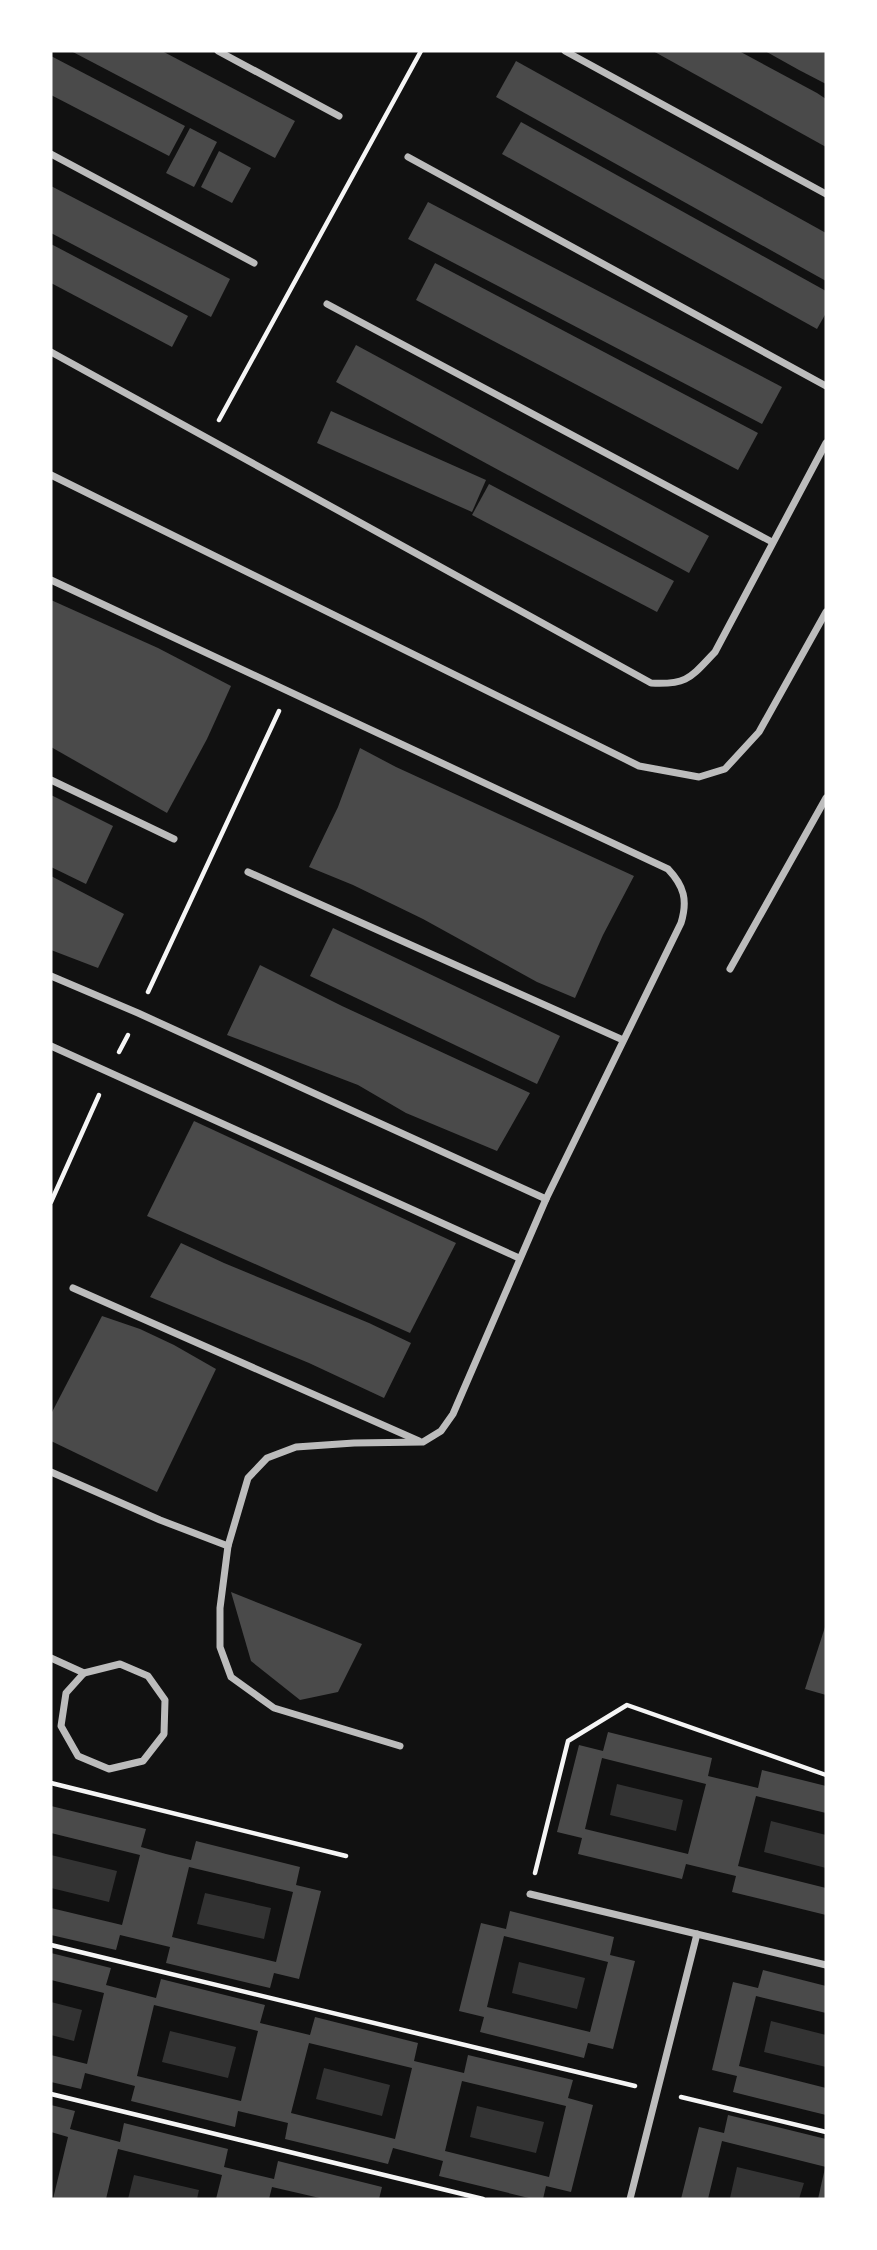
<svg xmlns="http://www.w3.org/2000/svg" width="877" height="2250" viewBox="0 0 877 2250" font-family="'PT Sans',sans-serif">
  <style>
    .water { fill: #333 }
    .building { fill: #4a4a4a; fill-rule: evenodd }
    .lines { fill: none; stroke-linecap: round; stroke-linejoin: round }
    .path { stroke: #f5f5f5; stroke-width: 4.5 }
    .minor { stroke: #bcbcbc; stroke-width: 7 }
  </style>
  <rect width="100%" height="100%" fill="#111"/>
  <g class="water">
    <path d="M 617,1784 L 683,1800 L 676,1831 L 610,1815 Z"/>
    <path d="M 771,1821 L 826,1835 L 826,1868 L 764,1852 Z"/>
    <path d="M 51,1855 L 117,1871 L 109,1902 L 51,1888 Z"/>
    <path d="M 205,1893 L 271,1908 L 264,1939 L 197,1924 Z"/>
    <path d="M 519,1962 L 585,1978 L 577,2009 L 512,1993 Z"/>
    <path d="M 51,2002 L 82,2010 L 74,2041 L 51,2035 Z"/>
    <path d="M 771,2021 L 826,2035 L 826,2067 L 764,2052 Z"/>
    <path d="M 170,2031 L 236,2047 L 228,2078 L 162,2062 Z"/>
    <path d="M 324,2068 L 390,2085 L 382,2116 L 316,2099 Z"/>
    <path d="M 477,2106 L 544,2122 L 536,2153 L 470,2137 Z"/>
    <path d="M 737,2167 L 804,2183 L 799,2199 L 730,2198 Z"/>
    <path d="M 134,2175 L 199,2190 L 197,2199 L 128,2199 Z"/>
  </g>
  <g class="building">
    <path d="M 71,51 L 162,51 L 295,121 L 275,158 Z"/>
    <path d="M 653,51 L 739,51 L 817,93 L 826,99 L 826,147 Z"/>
    <path d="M 765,51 L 826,51 L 826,84 L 799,70 Z"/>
    <path d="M 51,56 L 185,126 L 169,156 L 51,95 Z"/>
    <path d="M 516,61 L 826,233 L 826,281 L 496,97 Z"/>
    <path d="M 521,122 L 826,291 L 826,313 L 817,329 L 502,154 Z"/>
    <path d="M 190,128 L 217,142 L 194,187 L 166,173 Z"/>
    <path d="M 219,151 L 251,168 L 232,203 L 201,187 Z"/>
    <path d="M 51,186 L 230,279 L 211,317 L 51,233 Z"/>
    <path d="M 428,202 L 782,387 L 762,424 L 408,239 Z"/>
    <path d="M 51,244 L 188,316 L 172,347 L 51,283 Z"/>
    <path d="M 435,263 L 758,433 L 738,470 L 416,300 Z"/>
    <path d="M 356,345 L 709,536 L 689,573 L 336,382 Z"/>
    <path d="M 331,411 L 486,480 L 472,512 L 317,443 Z"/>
    <path d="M 489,484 L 674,581 L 657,612 L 472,515 Z"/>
    <path d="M 51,600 L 158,648 L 231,686 L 207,739 L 167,813 L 51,747 Z"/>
    <path d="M 360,748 L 396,767 L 634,876 L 603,935 L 575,998 L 537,982 L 423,919 L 353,885 L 309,867 L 338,807 Z"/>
    <path d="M 51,795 L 113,826 L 86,884 L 51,867 Z"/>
    <path d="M 51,876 L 124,914 L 98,968 L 51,950 Z"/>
    <path d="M 333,928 L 560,1036 L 537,1084 L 310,976 Z"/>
    <path d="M 260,965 L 342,1006 L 530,1093 L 497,1151 L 406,1113 L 358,1085 L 227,1035 Z"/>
    <path d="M 194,1121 L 456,1243 L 410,1333 L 147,1216 Z"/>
    <path d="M 181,1243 L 224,1263 L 369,1323 L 411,1343 L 384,1398 L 309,1363 L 150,1297 Z"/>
    <path d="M 102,1316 L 140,1329 L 174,1345 L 216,1369 L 157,1492 L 51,1441 L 51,1414 Z"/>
    <path d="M 231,1592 L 362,1644 L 338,1692 L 300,1700 L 251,1661 Z"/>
    <path d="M 826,1624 L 826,1695 L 805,1689 Z"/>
    <path d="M 608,1732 L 712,1758 L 708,1776 L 758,1788 L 762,1770 L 826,1786 L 826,1813 L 756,1796 L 738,1866 L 826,1888 L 826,1915 L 732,1892 L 736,1876 L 686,1864 L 682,1879 L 578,1854 L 582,1838 L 557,1832 L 579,1745 L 603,1751 ZM 602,1758 L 706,1784 L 688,1854 L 585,1829 Z"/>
    <path d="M 51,1806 L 146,1829 L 141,1847 L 166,1854 L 191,1860 L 196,1841 L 300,1867 L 296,1885 L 321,1891 L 299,1979 L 274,1973 L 270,1988 L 166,1963 L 170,1947 L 120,1935 L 116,1950 L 51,1935 L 51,1908 L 122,1925 L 140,1855 L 51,1833 ZM 189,1867 L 293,1892 L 276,1962 L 172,1937 Z"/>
    <path d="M 510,1911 L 614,1937 L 610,1955 L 635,1961 L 613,2049 L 588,2043 L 584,2058 L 480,2032 L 484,2017 L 459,2011 L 481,1923 L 506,1929 ZM 504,1936 L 608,1962 L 590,2032 L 487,2007 Z"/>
    <path d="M 51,1953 L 111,1968 L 106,1985 L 156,1998 L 161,1979 L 265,2005 L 260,2023 L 310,2035 L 315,2017 L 418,2043 L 414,2061 L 464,2073 L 468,2055 L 573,2080 L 568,2098 L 593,2105 L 571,2192 L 546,2186 L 543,2199 L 533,2199 L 439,2176 L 443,2161 L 393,2148 L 388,2164 L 285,2139 L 288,2123 L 238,2111 L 235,2127 L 131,2101 L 135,2086 L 85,2073 L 81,2089 L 51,2082 L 51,2055 L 87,2064 L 104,1993 L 51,1980 ZM 154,2005 L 258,2031 L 241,2101 L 137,2076 ZM 309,2043 L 412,2068 L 395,2139 L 291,2113 ZM 462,2081 L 566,2106 L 549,2177 L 445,2151 Z"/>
    <path d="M 763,1970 L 826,1986 L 826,2013 L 756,1996 L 739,2066 L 826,2088 L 826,2115 L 733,2092 L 737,2076 L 712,2070 L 733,1982 L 758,1988 Z"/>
    <path d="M 51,2105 L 75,2111 L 70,2129 L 120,2142 L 124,2123 L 228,2149 L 224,2167 L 274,2179 L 278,2161 L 382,2187 L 379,2199 L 324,2199 L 272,2187 L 269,2199 L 216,2199 L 222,2175 L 118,2149 L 106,2199 L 53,2199 L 68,2137 L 51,2132 Z"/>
    <path d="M 728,2115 L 826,2139 L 826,2167 L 722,2141 L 708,2199 L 681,2199 L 699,2127 L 724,2133 Z"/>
    <path d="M 825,2168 L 826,2199 L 818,2199 Z"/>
  </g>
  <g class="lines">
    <g class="path">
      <path d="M 219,420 L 421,51"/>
      <path d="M 148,992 L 279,711"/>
      <path d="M 119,1052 L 128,1035"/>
      <path d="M 51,1202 L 99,1095"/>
      <path d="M 51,1783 L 346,1856"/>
      <path d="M 535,1873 L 568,1741 L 627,1705 L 826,1775"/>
      <path d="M 51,1945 L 635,2086"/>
      <path d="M 51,2094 L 483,2199"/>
      <path d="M 681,2097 L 826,2132"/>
    </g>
    <g class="minor">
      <path d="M 218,51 L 339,116"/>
      <path d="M 565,51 L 826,194"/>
      <path d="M 51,154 L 254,263"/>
      <path d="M 408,157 L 826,386"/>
      <path d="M 327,304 L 772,542"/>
      <path d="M 51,352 L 651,683 C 688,685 691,677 715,652 L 826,443"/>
      <path d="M 51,475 L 639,766 L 699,777 L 725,769 L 759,732 L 826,612"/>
      <path d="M 51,580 L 668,869 C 684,886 688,900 681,923 L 546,1199 L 453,1414 L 441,1431 L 423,1442 L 354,1443 L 296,1447 L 267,1458 L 248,1478 L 228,1546 L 220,1608 L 220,1647 L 231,1677 L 274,1708 L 400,1746"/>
      <path d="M 51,780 L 174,839"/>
      <path d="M 248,872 L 623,1040"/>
      <path d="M 730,969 L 826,798"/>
      <path d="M 51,976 L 138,1013 L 546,1199"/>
      <path d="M 51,1046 L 519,1258"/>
      <path d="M 73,1288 L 419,1441"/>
      <path d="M 51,1472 L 160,1520 L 228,1546"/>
      <path d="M 51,1658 L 84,1673"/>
      <path d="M 120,1664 L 148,1676 L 165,1700 L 164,1734 L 143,1761 L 109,1769 L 78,1756 L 61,1726 L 66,1693 L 84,1673 Z"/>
      <path d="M 530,1894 L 826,1965"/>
      <path d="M 630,2199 L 697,1934"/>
    </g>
  </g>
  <rect width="877" height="2250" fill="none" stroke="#ffffff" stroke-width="105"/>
</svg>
